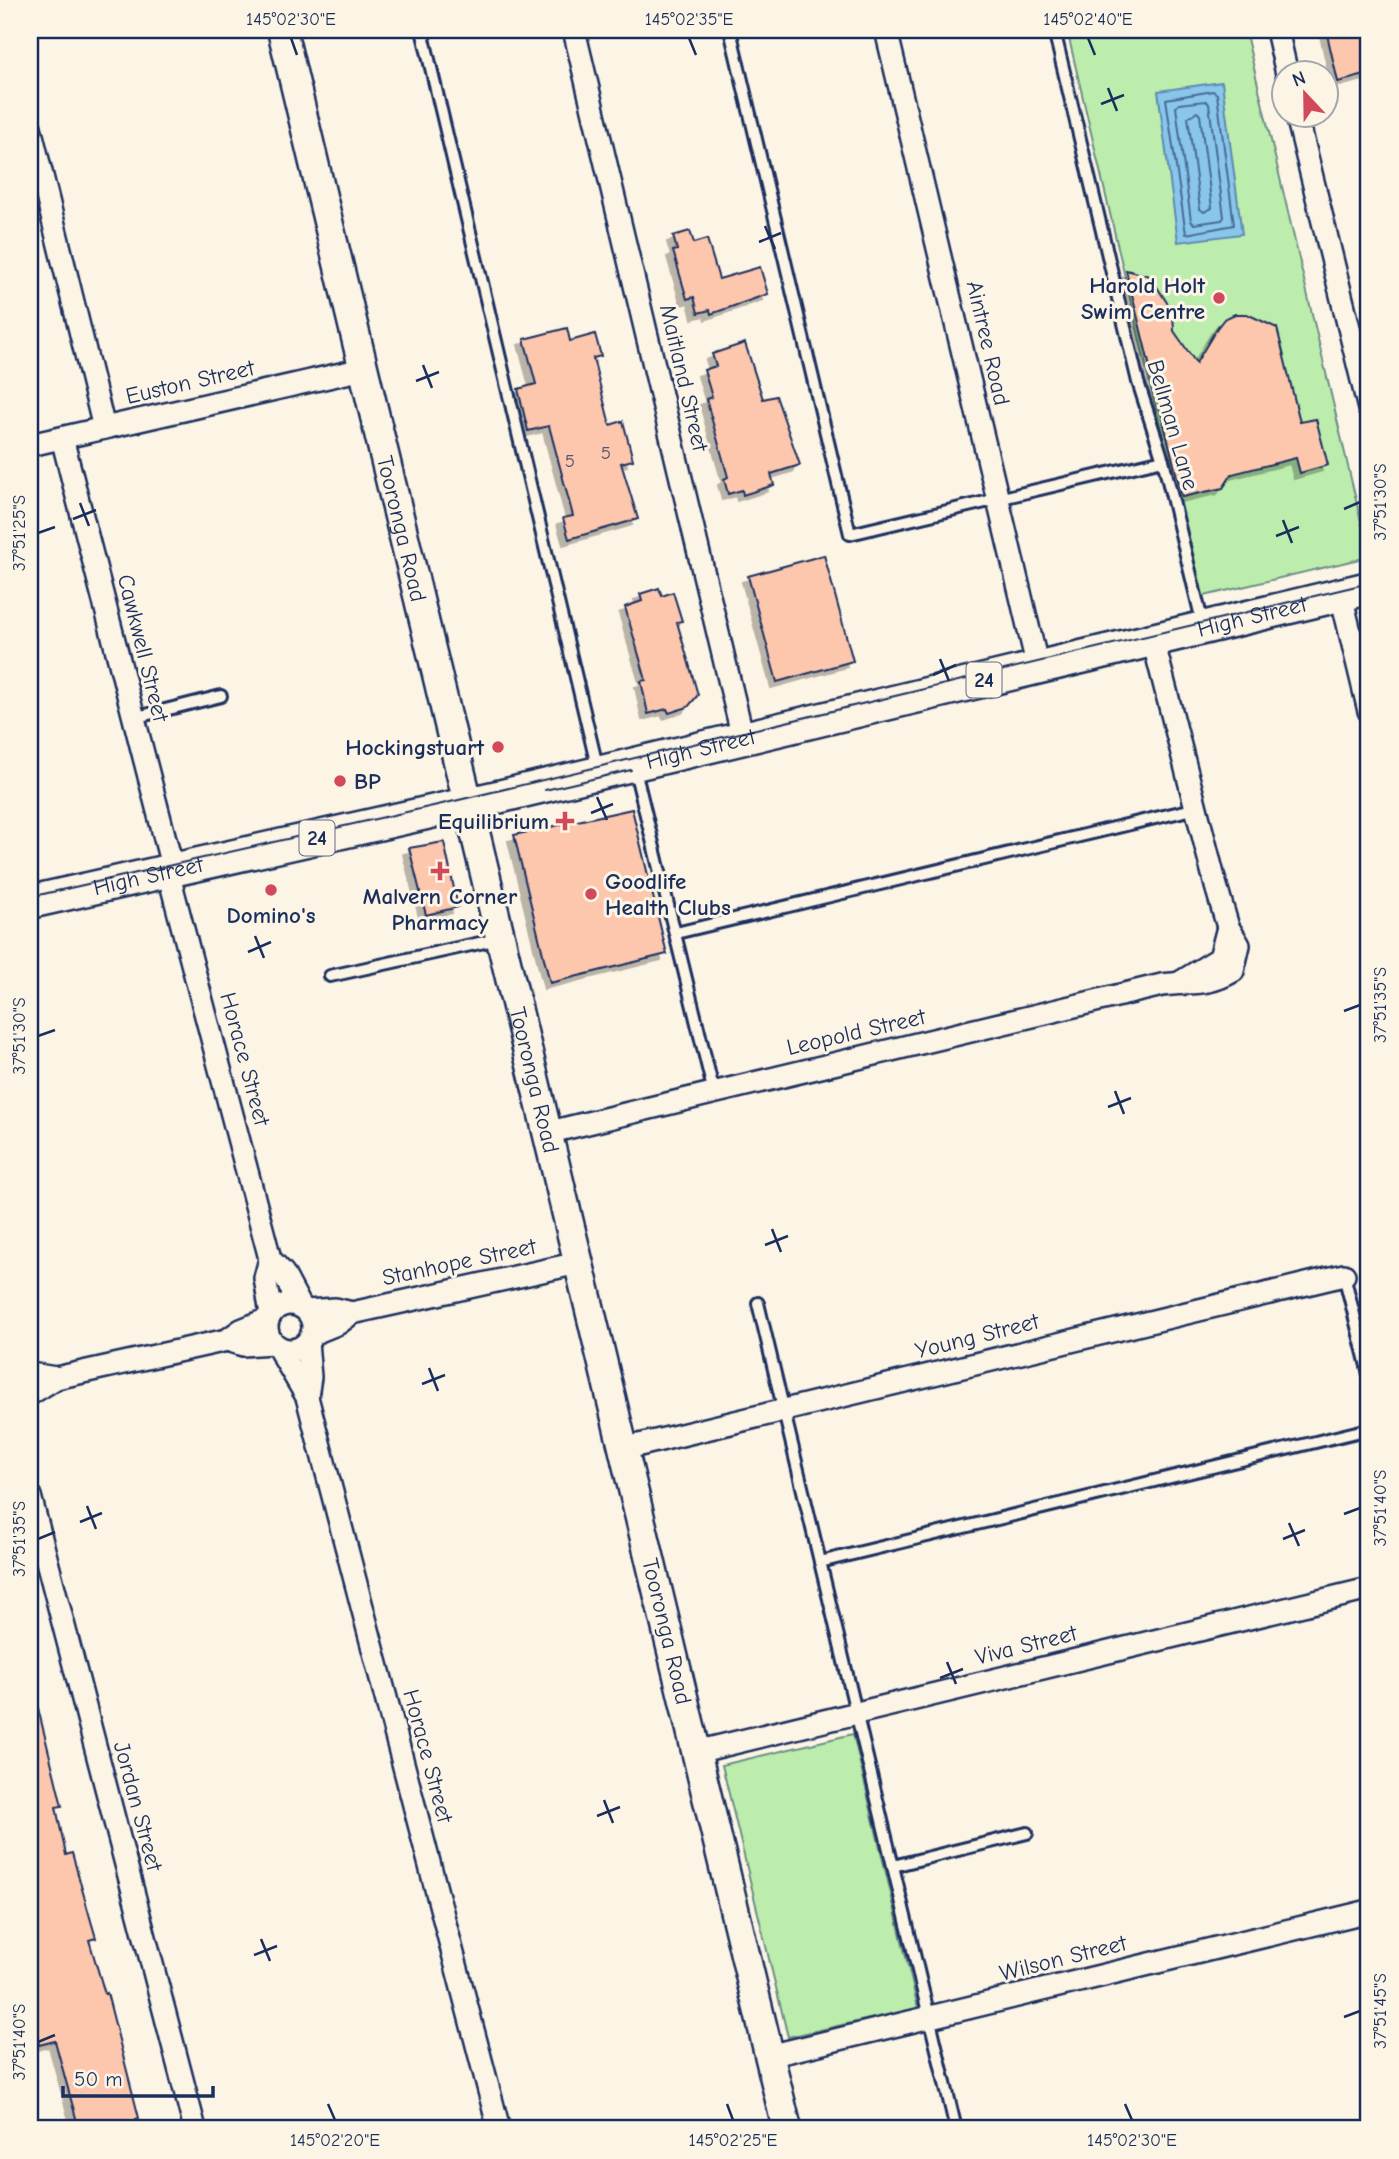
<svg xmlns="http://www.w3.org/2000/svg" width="1399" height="2159" viewBox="0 0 1399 2159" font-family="'Comic Neue',sans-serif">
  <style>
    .green { fill: #bcedad; stroke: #6c8e86; stroke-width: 2 }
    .water { fill: #89c6ea; stroke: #5d8ab2; stroke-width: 2 }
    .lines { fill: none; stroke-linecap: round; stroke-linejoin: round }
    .shore { stroke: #476b96; stroke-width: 2 }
    .building { fill: #fcc7ad; stroke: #1b2f5e; stroke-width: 2; filter: url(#shadow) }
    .service-casing { stroke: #1b2f5e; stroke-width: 16 }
    .minor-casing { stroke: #1b2f5e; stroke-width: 26 }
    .secondary-casing { stroke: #1b2f5e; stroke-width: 33 }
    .primary-casing { stroke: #1b2f5e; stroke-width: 37 }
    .service { stroke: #fcf5e5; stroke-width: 10 }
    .minor { stroke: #fcf5e5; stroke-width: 21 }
    .secondary { stroke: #fcf5e5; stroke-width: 28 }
    .primary { stroke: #fcf5e5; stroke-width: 32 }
    .tram { stroke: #1b2f5e; stroke-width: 2 }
    .ticks { fill: none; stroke: #1b2f5e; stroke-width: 2.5 }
    .poi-dot { fill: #d1495b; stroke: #fcf5e5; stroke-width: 2.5 }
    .labels { text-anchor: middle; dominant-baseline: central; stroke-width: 6; stroke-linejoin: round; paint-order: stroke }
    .number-label { font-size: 19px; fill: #535572 }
    .shield { fill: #fcf5e5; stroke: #5e6a86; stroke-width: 2 }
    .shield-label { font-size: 21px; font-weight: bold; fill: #1b2f5e }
    .poi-label { font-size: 23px; font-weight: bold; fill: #1b2f5e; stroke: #fcf5e5; text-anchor: end }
    .street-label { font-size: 23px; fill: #1b2f5e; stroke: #fcf5e5 }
    .neatline { fill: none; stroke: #1b2f5e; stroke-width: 2.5 }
    .ticks-label { font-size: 18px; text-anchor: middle; fill: #1b2f5e }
  </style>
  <defs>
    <filter id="shadow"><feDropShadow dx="-6" dy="6" stdDeviation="0" flood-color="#0004"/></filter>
  </defs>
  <rect width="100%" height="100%" fill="#fcf5e5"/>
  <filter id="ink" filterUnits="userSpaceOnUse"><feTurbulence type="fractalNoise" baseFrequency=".0143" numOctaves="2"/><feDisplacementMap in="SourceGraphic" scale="14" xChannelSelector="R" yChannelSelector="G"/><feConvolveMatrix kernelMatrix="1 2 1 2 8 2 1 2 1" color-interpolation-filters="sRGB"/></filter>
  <g filter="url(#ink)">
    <g class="green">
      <path d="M 1067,30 L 1245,30 L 1368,551 L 1364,558 L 1200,597 Z"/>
      <path d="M 853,1734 L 918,2008 L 788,2037 L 722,1765 Z"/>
    </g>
    <path class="water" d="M 1222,82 L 1242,234 L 1178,242 L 1158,91 Z"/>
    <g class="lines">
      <g class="shore">
        <path d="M 1213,91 L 1217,94 L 1234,225 L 1186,234 L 1166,99 Z"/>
        <path d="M 1206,101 L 1209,104 L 1224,217 L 1222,220 L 1194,224 L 1191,221 L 1176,107 L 1179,104 Z"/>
        <path d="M 1197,112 L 1200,115 L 1212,208 L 1204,212 L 1200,209 L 1188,117 Z"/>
      </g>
    </g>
    <g class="building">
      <path d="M 1326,30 L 1369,30 L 1369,74 L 1338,82 Z"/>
      <path d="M 690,231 L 694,243 L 707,239 L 719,279 L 760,267 L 768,294 L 711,314 L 710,310 L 698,313 L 694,297 L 687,299 L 673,251 L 677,250 L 673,236 Z"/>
      <path d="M 1126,270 L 1150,276 L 1173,312 L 1174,331 L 1196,363 L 1217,328 L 1224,319 L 1235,314 L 1247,314 L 1277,328 L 1300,422 L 1316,419 L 1328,465 L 1300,473 L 1296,458 L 1232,474 L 1223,488 L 1182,497 Z"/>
      <path d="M 567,328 L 570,341 L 595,334 L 601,356 L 593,358 L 610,425 L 623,421 L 633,460 L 621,463 L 638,519 L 569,539 L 563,518 L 573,516 L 549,426 L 528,431 L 518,389 L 536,384 L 524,339 Z"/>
      <path d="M 745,343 L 763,399 L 776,396 L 800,465 L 771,474 L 774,485 L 743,495 L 742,490 L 728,494 L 724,479 L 728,477 L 706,399 L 712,397 L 704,370 L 716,366 L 712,354 Z"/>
      <path d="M 824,555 L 853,661 L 777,682 L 748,576 Z"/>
      <path d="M 659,588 L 662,596 L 673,592 L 682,621 L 677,622 L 698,695 L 688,707 L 669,713 L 667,709 L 648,714 L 641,681 L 646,680 L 625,607 L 642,601 L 640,594 Z"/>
      <path d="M 632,809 L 667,954 L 550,983 L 514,835 Z"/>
      <path d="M 444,842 L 458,907 L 426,915 L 409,848 Z"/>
      <path d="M 30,1700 L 36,1700 L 62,1806 L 56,1807 L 66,1855 L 72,1853 L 91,1921 L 96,1938 L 89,1940 L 105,1994 L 107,1993 L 139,2118 L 136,2119 L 138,2129 L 79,2129 L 55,2041 L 39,2045 L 31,2013 L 37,2011 L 30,1985 Z"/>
    </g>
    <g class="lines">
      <defs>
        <g id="service">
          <path d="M 422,30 L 598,770"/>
          <path d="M 730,30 L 850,534 L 1163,460"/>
          <path d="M 1054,30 L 1138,382 L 1163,460 L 1203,625"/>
          <path d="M 133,718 L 221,696"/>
          <path d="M 634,766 L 714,1093"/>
          <path d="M 676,933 L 1197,808"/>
          <path d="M 330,976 L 498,939"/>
          <path d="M 1344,1275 L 1369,1374"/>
          <path d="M 758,1303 L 956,2129"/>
          <path d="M 820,1562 L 1369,1429"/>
          <path d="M 893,1866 L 1027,1833"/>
        </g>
        <g id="minor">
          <path d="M 574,30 L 743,738"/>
          <path d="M 886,30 L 1038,668"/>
          <path d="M 1277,30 L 1287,74"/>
          <path d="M 1297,116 L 1369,409"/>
          <path d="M 30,127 L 104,428"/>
          <path d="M 62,438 L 173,870"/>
          <path d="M 30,445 L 363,369"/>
          <path d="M 1341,595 L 1369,711"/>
          <path d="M 168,872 L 268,1251 L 270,1259 L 265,1278 L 271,1314"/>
          <path d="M 1179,983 L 1220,958 L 1228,927"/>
          <path d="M 546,1133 L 1162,985 C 1191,981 1206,987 1233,971 L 1239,945 L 1228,927 L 1216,886 L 1153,640"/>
          <path d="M 270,1259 L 283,1273 L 301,1307"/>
          <circle cx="290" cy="1327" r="23"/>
          <path d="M 307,1311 L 335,1309 L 352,1313 L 578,1263"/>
          <path d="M 312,1334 L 339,1323 L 352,1313"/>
          <path d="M 227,1340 L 243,1345 L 273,1343"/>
          <path d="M 277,1346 L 307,1397 L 499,2129"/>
          <path d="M 30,1374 L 56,1378 L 227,1340 L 241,1330 L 268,1319"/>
          <path d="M 30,1394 L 56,1378"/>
          <path d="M 307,1397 L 310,1377 L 307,1342"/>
          <path d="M 623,1449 L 1344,1275"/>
          <path d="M 30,1496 L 195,2129"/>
          <path d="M 696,1752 L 1369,1589"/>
          <path d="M 769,2056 L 1369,1911"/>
        </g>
        <g id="secondary">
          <path id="s1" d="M 282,30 L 787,2129"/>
        </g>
        <g id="primary">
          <path id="s2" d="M 30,902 L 502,796 L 1369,588"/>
        </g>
      </defs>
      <use href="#service" class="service-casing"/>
      <use href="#minor" class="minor-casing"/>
      <use href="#secondary" class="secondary-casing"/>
      <use href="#primary" class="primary-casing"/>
      <use href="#service" class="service"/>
      <use href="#minor" class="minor"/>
      <use href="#secondary" class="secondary"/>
      <use href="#primary" class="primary"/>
      <g class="tram">
        <path d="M 545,790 L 631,770"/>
        <path d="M 30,897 L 442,804 L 1369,583"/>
      </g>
    </g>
  </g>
  <path class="ticks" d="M 291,38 L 297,55M 689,38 L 696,55M 1088,38 L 1095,55M 1108,88 L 1117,111M 1101,104 L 1124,95M 765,226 L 775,249M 759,242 L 781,233M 423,365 L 432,388M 416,381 L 439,372M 80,503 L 89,526M 1344,509 L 1360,502M 73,519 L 96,510M 1283,520 L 1292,543M 38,533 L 55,527M 1276,536 L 1299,527M 940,659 L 949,681M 933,675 L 956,665M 597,797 L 607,820M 591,813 L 613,804M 255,936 L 264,958M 248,952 L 271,942M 1344,1011 L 1360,1005M 38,1036 L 55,1030M 1115,1091 L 1124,1114M 1108,1107 L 1131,1098M 772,1229 L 781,1252M 765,1245 L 788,1236M 429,1368 L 438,1391M 422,1384 L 445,1375M 87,1506 L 96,1529M 1344,1514 L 1360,1508M 80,1522 L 102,1513M 1289,1523 L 1299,1546M 38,1539 L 55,1532M 1283,1539 L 1305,1530M 947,1662 L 956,1684M 940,1678 L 963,1669M 604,1800 L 613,1823M 597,1816 L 620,1807M 261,1939 L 270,1961M 254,1955 L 277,1946M 1344,2017 L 1360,2011M 38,2042 L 55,2035M 328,2104 L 335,2120M 727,2104 L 733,2120M 1125,2104 L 1132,2120"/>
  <g class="poi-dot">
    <circle cx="1219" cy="298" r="7"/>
    <circle cx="498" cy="747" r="7"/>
    <circle cx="340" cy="781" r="7"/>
    <path d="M561.5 810.5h7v7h7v7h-7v7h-7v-7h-7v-7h7z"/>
    <path d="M436.5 860.5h7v7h7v7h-7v7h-7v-7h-7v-7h7z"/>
    <circle cx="271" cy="890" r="7"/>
    <circle cx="591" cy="894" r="7"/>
  </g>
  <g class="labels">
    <g class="number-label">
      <text x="606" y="453">5</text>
      <text x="570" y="461">5</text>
    </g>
    <g class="shield">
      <rect x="966.5" y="662.5" width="35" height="35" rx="5"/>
      <rect x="299.5" y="820.5" width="35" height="35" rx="5"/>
    </g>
    <g class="shield-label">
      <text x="984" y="680">24</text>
      <text x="317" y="838">24</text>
    </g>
    <g class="poi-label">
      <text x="1205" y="285">Harold Holt<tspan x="1205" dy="26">Swim Centre</tspan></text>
      <text x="484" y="747">Hockingstuart</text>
      <text x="354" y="781" text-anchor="start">BP</text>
      <text x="549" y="821">Equilibrium</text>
      <text x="605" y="881" text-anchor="start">Goodlife<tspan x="605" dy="26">Health Clubs</tspan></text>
      <text x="440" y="896" text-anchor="middle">Malvern Corner<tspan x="440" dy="26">Pharmacy</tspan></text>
      <text x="271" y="915" text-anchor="middle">Domino's</text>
    </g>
    <g class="street-label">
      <text transform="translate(988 343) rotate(77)">Aintree Road</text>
      <text transform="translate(684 378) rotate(77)">Maitland Street</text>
      <text transform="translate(190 382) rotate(-13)">Euston Street</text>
      <text transform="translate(1173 425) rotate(74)">Bellman Lane</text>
      <text stroke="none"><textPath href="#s1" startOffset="513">Tooronga Road</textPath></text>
      <text stroke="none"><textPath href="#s2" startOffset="1255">High Street</textPath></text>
      <text transform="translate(143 648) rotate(76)">Cawkwell Street</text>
      <text stroke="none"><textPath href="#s2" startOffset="688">High Street</textPath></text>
      <text stroke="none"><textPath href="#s2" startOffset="121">High Street</textPath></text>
      <text transform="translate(856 1032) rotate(-13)">Leopold Street</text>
      <text transform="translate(245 1059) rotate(75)">Horace Street</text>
      <text stroke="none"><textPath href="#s1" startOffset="1080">Tooronga Road</textPath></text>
      <text transform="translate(459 1262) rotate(-12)">Stanhope Street</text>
      <text transform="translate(977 1336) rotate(-14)">Young Street</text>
      <text stroke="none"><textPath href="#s1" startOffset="1647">Tooronga Road</textPath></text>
      <text transform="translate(1026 1645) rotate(-14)">Viva Street</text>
      <text transform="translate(428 1756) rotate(75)">Horace Street</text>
      <text transform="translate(138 1806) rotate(75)">Jordan Street</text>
      <text transform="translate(1063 1958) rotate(-14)">Wilson Street</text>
    </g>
  </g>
  <rect width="1399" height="2159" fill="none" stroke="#fcf5e5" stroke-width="77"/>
  <g transform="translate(1305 94) rotate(338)"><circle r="33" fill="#fcf5e5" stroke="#a2a6af" stroke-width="2"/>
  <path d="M0-5L12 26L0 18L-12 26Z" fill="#d1495b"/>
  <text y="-10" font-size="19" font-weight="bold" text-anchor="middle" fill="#1b2f5e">N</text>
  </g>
  <path d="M63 2086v10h150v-10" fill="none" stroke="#1b2f5e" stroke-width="3.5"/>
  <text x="74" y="2086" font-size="21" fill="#1b2f5e" stroke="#fcf5e5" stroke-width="5" paint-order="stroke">50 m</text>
  <rect x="38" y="38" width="1322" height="2082" class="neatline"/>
  <g class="ticks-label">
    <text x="291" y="25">145°02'30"E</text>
    <text x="689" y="25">145°02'35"E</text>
    <text x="1088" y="25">145°02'40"E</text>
    <text transform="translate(1380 502) rotate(-90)" y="6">37°51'30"S</text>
    <text transform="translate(19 533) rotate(-90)" y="6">37°51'25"S</text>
    <text transform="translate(1380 1005) rotate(-90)" y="6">37°51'35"S</text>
    <text transform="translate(19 1036) rotate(-90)" y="6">37°51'30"S</text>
    <text transform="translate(1380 1508) rotate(-90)" y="6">37°51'40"S</text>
    <text transform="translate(19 1539) rotate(-90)" y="6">37°51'35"S</text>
    <text transform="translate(1380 2011) rotate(-90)" y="6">37°51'45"S</text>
    <text transform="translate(19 2042) rotate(-90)" y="6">37°51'40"S</text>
    <text x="335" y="2146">145°02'20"E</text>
    <text x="733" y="2146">145°02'25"E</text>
    <text x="1132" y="2146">145°02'30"E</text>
  </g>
</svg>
